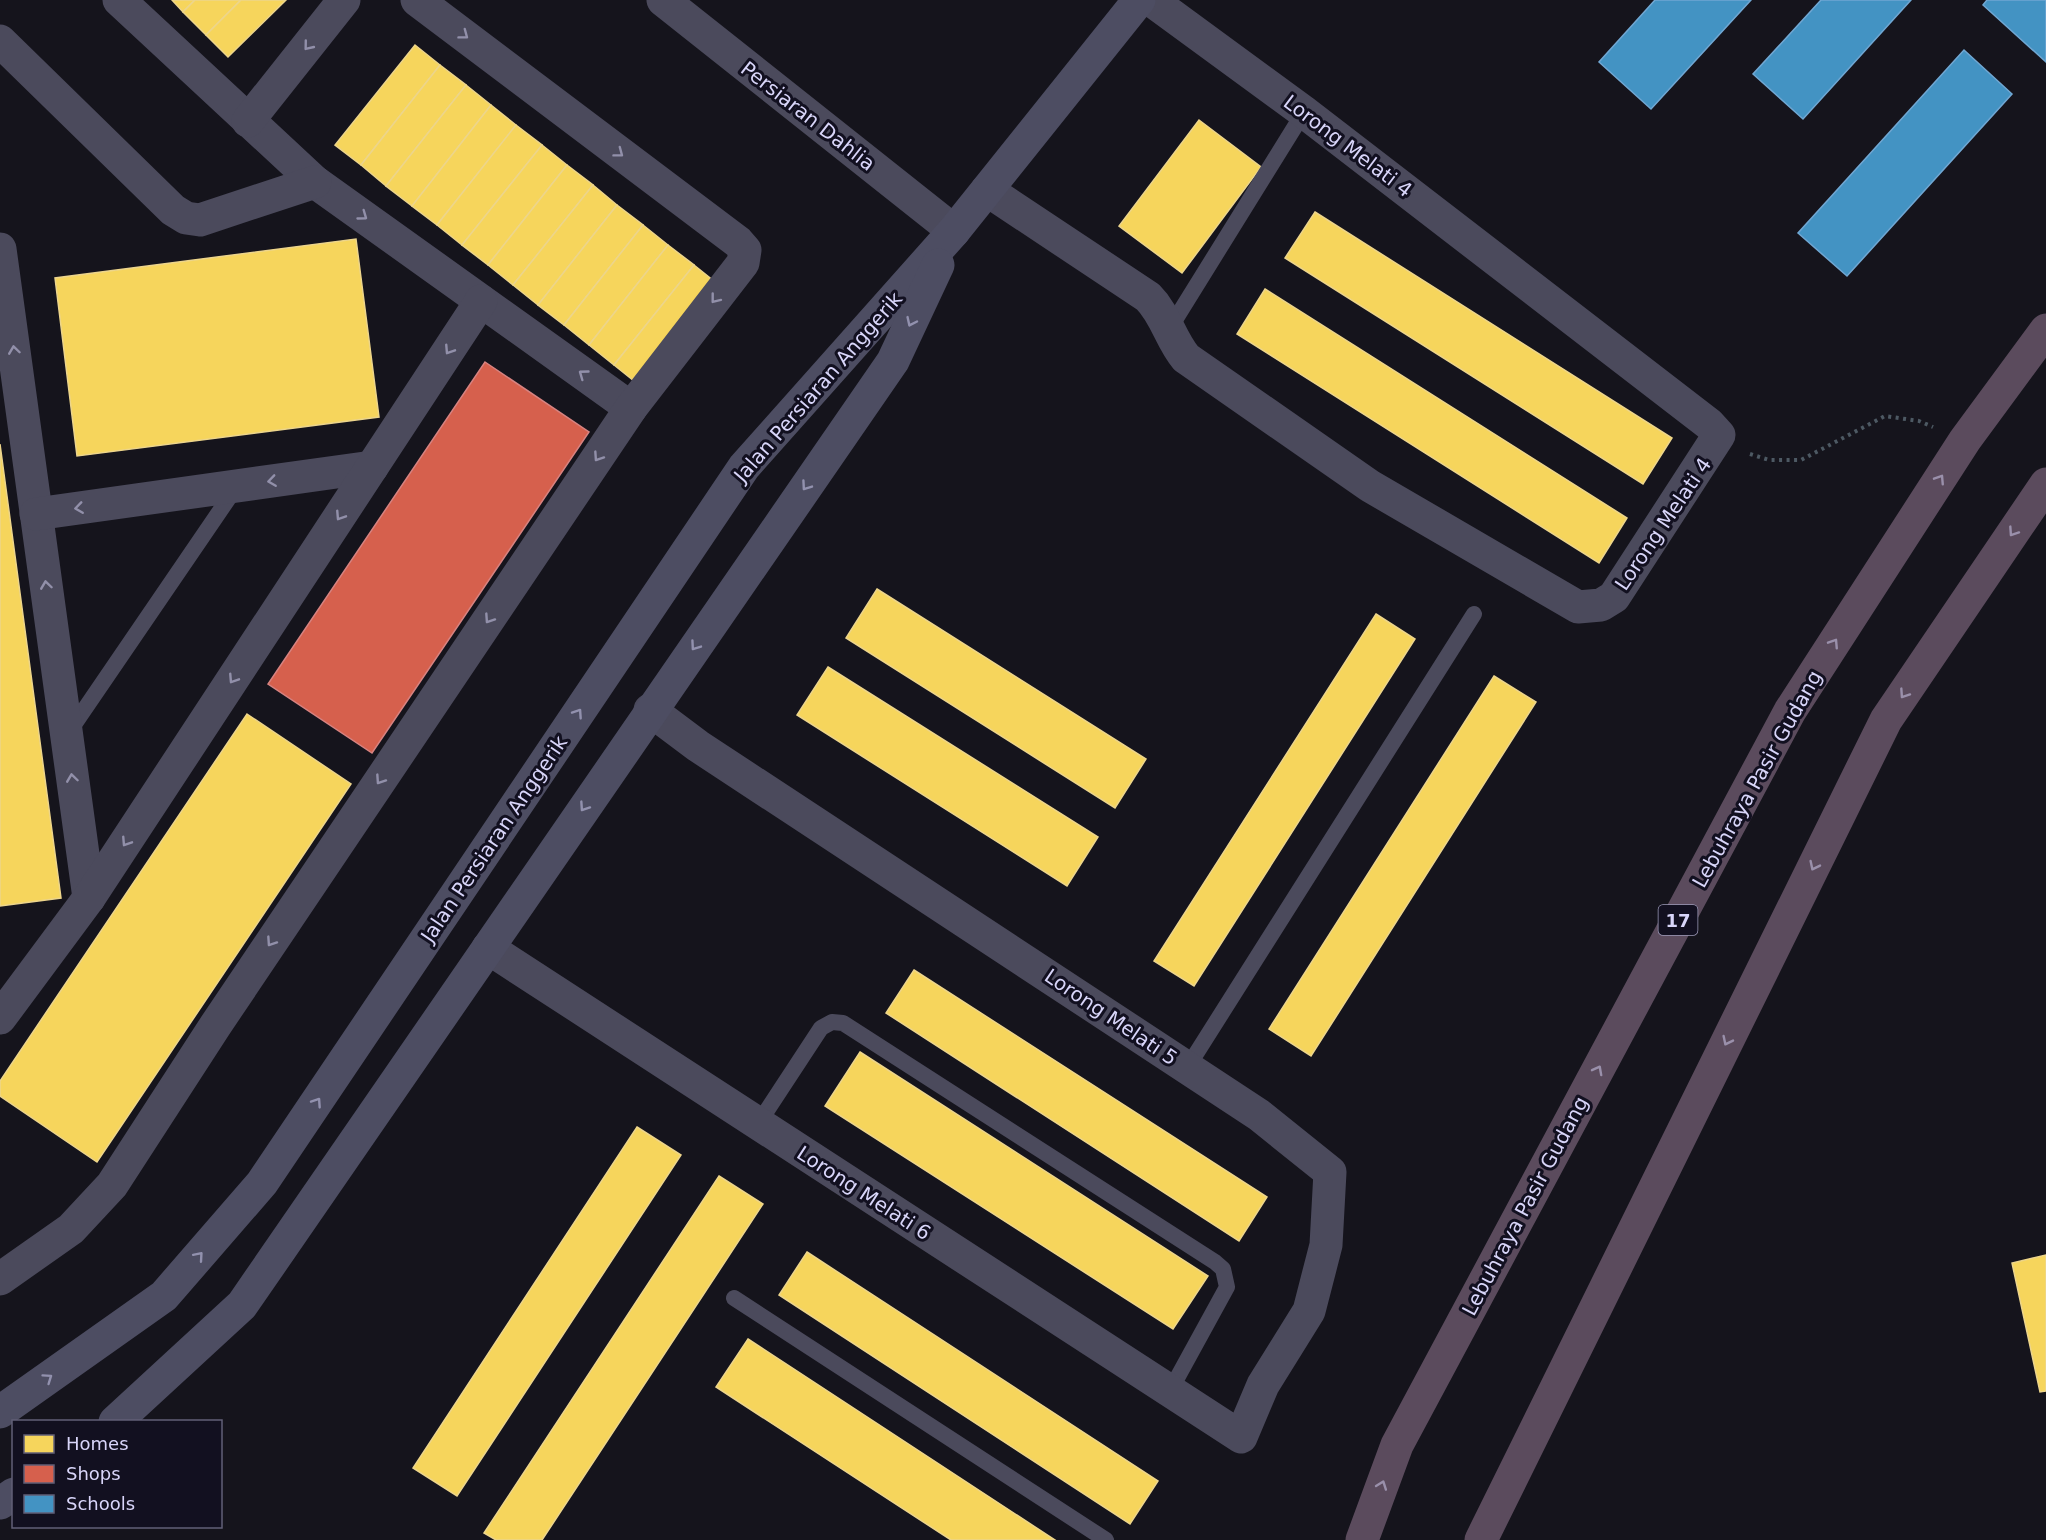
<svg xmlns="http://www.w3.org/2000/svg" width="2046" height="1540" viewBox="0 0 2046 1540" font-family="'DejaVu Sans',sans-serif">
  <style>
    .homes { fill: #f6d55c; stroke: #edd58b; stroke-width: 1.5 }
    .shops { fill: #d6604d; stroke: #d78381; stroke-width: 1.5 }
    .schools { fill: #4393c3; stroke: #70a7d3; stroke-width: 1.5 }
    .lines { fill: none; stroke-linecap: round; stroke-linejoin: round }
    .path { stroke: #4d5963; stroke-width: 4; stroke-dasharray: 3 4.5; stroke-linecap: butt }
    .lane { stroke: #4b4a5c; stroke-width: 16 }
    .street { stroke: #4b4a5c; stroke-width: 33 }
    .secondary { stroke: #4d4d62; stroke-width: 33 }
    .highway { stroke: #5b4b5d; stroke-width: 33 }
    .oneway { stroke: #9290aa }
    .oneway2 { stroke: #9291ae }
    .oneway3 { stroke: #9a90ab }
    .labels { text-anchor: middle; dominant-baseline: central; stroke-width: 6; stroke-linejoin: round; paint-order: stroke }
    .shield { fill: #121020; stroke: #9d9ab8; stroke-width: 1.5 }
    .shield-label { font-size: 18px; font-weight: bold; fill: #d8d5f9 }
    .street-label { font-size: 20px; fill: #d8d5f9; stroke: #121020 }
  </style>
  <rect width="100%" height="100%" fill="#15141c"/>
  <g class="homes">
    <path d="M 172,0 L 195,0 L 183,12 Z"/>
    <path d="M 195,0 L 241,0 L 206,35 L 183,12 Z"/>
    <path d="M 241,0 L 286,0 L 228,57 L 206,35 Z"/>
    <path d="M 415,45 L 440,65 L 361,165 L 335,145 Z"/>
    <path d="M 440,65 L 466,85 L 386,186 L 361,165 Z"/>
    <path d="M 466,85 L 491,105 L 412,206 L 386,186 Z"/>
    <path d="M 491,105 L 516,125 L 437,225 L 412,206 Z"/>
    <path d="M 1199,120 L 1261,167 L 1182,273 L 1119,226 Z"/>
    <path d="M 516,125 L 542,145 L 462,245 L 437,225 Z"/>
    <path d="M 542,145 L 567,165 L 488,265 L 462,245 Z"/>
    <path d="M 567,165 L 593,185 L 513,285 L 488,265 Z"/>
    <path d="M 593,185 L 617,205 L 538,305 L 513,285 Z"/>
    <path d="M 617,205 L 643,225 L 564,325 L 538,305 Z"/>
    <path d="M 1315,212 L 1672,438 L 1643,484 L 1285,258 Z"/>
    <path d="M 643,225 L 668,245 L 589,345 L 564,325 Z"/>
    <path d="M 356,239 L 379,417 L 77,456 L 55,278 Z"/>
    <path d="M 668,245 L 694,265 L 614,365 L 589,345 Z"/>
    <path d="M 694,265 L 719,285 L 639,385 L 614,365 Z"/>
    <path d="M 1265,289 L 1627,518 L 1599,563 L 1237,334 Z"/>
    <path d="M 0,444 L 61,898 L 0,906 Z"/>
    <path d="M 877,589 L 1146,759 L 1115,808 L 846,638 Z"/>
    <path d="M 1376,614 L 1415,639 L 1194,986 L 1154,961 Z"/>
    <path d="M 828,667 L 1098,837 L 1067,886 L 797,715 Z"/>
    <path d="M 1494,676 L 1536,702 L 1311,1056 L 1269,1029 Z"/>
    <path d="M 247,714 L 351,784 L 97,1162 L 0,1096 L 0,1081 Z"/>
    <path d="M 914,970 L 1267,1197 L 1239,1241 L 886,1013 Z"/>
    <path d="M 860,1052 L 1208,1276 L 1173,1329 L 825,1106 Z"/>
    <path d="M 637,1127 L 681,1155 L 457,1496 L 413,1468 Z"/>
    <path d="M 719,1176 L 763,1204 L 542,1540 L 496,1540 L 484,1533 Z"/>
    <path d="M 807,1252 L 1158,1481 L 1130,1524 L 779,1295 Z"/>
    <path d="M 2046,1255 L 2046,1391 L 2040,1392 L 2012,1263 Z"/>
    <path d="M 748,1339 L 1055,1540 L 951,1540 L 716,1387 Z"/>
  </g>
  <path class="shops" d="M 485,362 L 589,432 L 372,753 L 268,684 Z"/>
  <g class="schools">
    <path d="M 1655,0 L 1751,0 L 1651,109 L 1599,62 Z"/>
    <path d="M 1821,0 L 1911,0 L 1803,119 L 1753,74 Z"/>
    <path d="M 1987,0 L 2046,0 L 2046,62 L 1983,5 Z"/>
    <path d="M 1964,50 L 2012,94 L 1847,276 L 1798,233 Z"/>
  </g>
  <g class="lines">
    <path class="path" d="M 1750,454 L 1769,460 L 1801,460 L 1885,416 L 1919,421 L 1933,427"/>
    <g class="lane">
      <path d="M 1170,328 L 1304,112"/>
      <path d="M 69,732 L 237,486"/>
      <path d="M 1187,1068 L 1474,614"/>
      <path d="M 758,1124 L 821,1028 L 832,1022 L 843,1023 L 1215,1262 L 1223,1269 L 1227,1287 L 1170,1391"/>
      <path d="M 734,1298 L 1106,1540"/>
    </g>
    <g class="street">
      <path d="M 119,0 L 315,182 L 631,408"/>
      <path d="M 663,0 L 954,231"/>
      <path d="M 0,41 L 173,210 L 186,218 L 200,220 L 315,182"/>
      <path d="M 248,121 L 344,0"/>
      <path d="M 987,190 L 1148,297 C 1166,315 1170,339 1186,358 L 1370,486 L 1578,607 L 1601,605 L 1614,597 L 1719,435 L 1709,424 L 1304,112 L 1151,0"/>
      <path d="M 0,249 L 89,898"/>
      <path d="M 36,514 L 372,467"/>
      <path d="M 488,948 L 1241,1437 L 1263,1385 L 1309,1311 L 1326,1245 L 1330,1172 L 1259,1115 L 698,746 L 650,710"/>
      <path d="M 0,1018 L 89,898 L 481,301"/>
      <path d="M 0,1279 L 71,1229 L 112,1185 L 215,1026 L 631,408 L 743,263 L 745,250 L 738,242 L 417,0"/>
    </g>
    <g class="secondary">
      <path d="M 0,1412 L 164,1296 L 262,1183 L 744,467 L 954,231 L 1139,0"/>
      <path d="M 115,1422 L 242,1305 L 893,361 L 938,265"/>
      <path d="M 0,1503 L 14,1494"/>
    </g>
    <g class="highway">
      <path d="M 1362,1540 L 1397,1445 L 1790,711 L 1965,440 L 2046,330"/>
      <path d="M 1481,1540 L 1886,720 L 2046,484"/>
    </g>
  </g>
  <defs><path id="oneway-chevron" d="M-2-3.5L2.5 0L-2 3.5" fill="none" stroke-width="1.6" stroke-linecap="round" stroke-linejoin="round" transform="scale(1.5)"/></defs>
  <g class="oneway">
    <use href="#oneway-chevron" transform="translate(464 35) rotate(37)"/>
    <use href="#oneway-chevron" transform="translate(308 46) rotate(129)"/>
    <use href="#oneway-chevron" transform="translate(619 153) rotate(37)"/>
    <use href="#oneway-chevron" transform="translate(363 216) rotate(36)"/>
    <use href="#oneway-chevron" transform="translate(715 299) rotate(128)"/>
    <use href="#oneway-chevron" transform="translate(14 350) rotate(-98)"/>
    <use href="#oneway-chevron" transform="translate(449 350) rotate(123)"/>
    <use href="#oneway-chevron" transform="translate(583 374) rotate(-144)"/>
    <use href="#oneway-chevron" transform="translate(598 457) rotate(124)"/>
    <use href="#oneway-chevron" transform="translate(272 481) rotate(172)"/>
    <use href="#oneway-chevron" transform="translate(79 508) rotate(172)"/>
    <use href="#oneway-chevron" transform="translate(340 516) rotate(123)"/>
    <use href="#oneway-chevron" transform="translate(46 585) rotate(-98)"/>
    <use href="#oneway-chevron" transform="translate(489 619) rotate(124)"/>
    <use href="#oneway-chevron" transform="translate(233 679) rotate(123)"/>
    <use href="#oneway-chevron" transform="translate(72 778) rotate(-98)"/>
    <use href="#oneway-chevron" transform="translate(380 780) rotate(124)"/>
    <use href="#oneway-chevron" transform="translate(126 842) rotate(123)"/>
    <use href="#oneway-chevron" transform="translate(271 942) rotate(124)"/>
  </g>
  <g class="oneway2">
    <use href="#oneway-chevron" transform="translate(911 322) rotate(115)"/>
    <use href="#oneway-chevron" transform="translate(806 486) rotate(125)"/>
    <use href="#oneway-chevron" transform="translate(695 646) rotate(125)"/>
    <use href="#oneway-chevron" transform="translate(578 713) rotate(-56)"/>
    <use href="#oneway-chevron" transform="translate(584 807) rotate(124)"/>
    <use href="#oneway-chevron" transform="translate(317 1102) rotate(-56)"/>
    <use href="#oneway-chevron" transform="translate(199 1256) rotate(-49)"/>
    <use href="#oneway-chevron" transform="translate(48 1378) rotate(-35)"/>
  </g>
  <g class="oneway3">
    <use href="#oneway-chevron" transform="translate(1940 479) rotate(-57)"/>
    <use href="#oneway-chevron" transform="translate(2013 532) rotate(124)"/>
    <use href="#oneway-chevron" transform="translate(1834 643) rotate(-57)"/>
    <use href="#oneway-chevron" transform="translate(1904 694) rotate(124)"/>
    <use href="#oneway-chevron" transform="translate(1814 866) rotate(116)"/>
    <use href="#oneway-chevron" transform="translate(1727 1041) rotate(116)"/>
    <use href="#oneway-chevron" transform="translate(1598 1070) rotate(-62)"/>
    <use href="#oneway-chevron" transform="translate(1382 1485) rotate(-70)"/>
  </g>
  <g class="labels">
    <rect class="shield" x="1658.5" y="905" width="39" height="30" rx="4.5"/>
    <g class="shield-label">
      <text x="1678" y="920">17</text>
    </g>
    <g class="street-label">
      <text transform="translate(808 116) rotate(38)">Persiaran Dahlia</text>
      <text transform="translate(1348 146) rotate(37)">Lorong Melati 4</text>
      <text transform="translate(818 387) rotate(-49)">Jalan Persiaran Anggerik</text>
      <text transform="translate(1663 524) rotate(-56)">Lorong Melati 4</text>
      <text transform="translate(1757 779) rotate(-61)">Lebuhraya Pasir Gudang</text>
      <text transform="translate(494 839) rotate(-56)">Jalan Persiaran Anggerik</text>
      <text transform="translate(1111 1017) rotate(34)">Lorong Melati 5</text>
      <text transform="translate(864 1193) rotate(33)">Lorong Melati 6</text>
      <text transform="translate(1525 1206) rotate(-62)">Lebuhraya Pasir Gudang</text>
    </g>
  </g>
  <rect x="12" y="1420" width="210" height="108" fill="#121020" stroke="#615f77" stroke-width="1.5"/>
  <rect x="24" y="1435" width="30" height="18" fill="#f6d55c" stroke="#615f77" stroke-width="1.5"/>
  <text x="66" y="1450" font-size="18" fill="#d8d5f9">Homes</text>
  <rect x="24" y="1465" width="30" height="18" fill="#d6604d" stroke="#615f77" stroke-width="1.5"/>
  <text x="66" y="1480" font-size="18" fill="#d8d5f9">Shops</text>
  <rect x="24" y="1495" width="30" height="18" fill="#4393c3" stroke="#615f77" stroke-width="1.5"/>
  <text x="66" y="1510" font-size="18" fill="#d8d5f9">Schools</text>
</svg>
